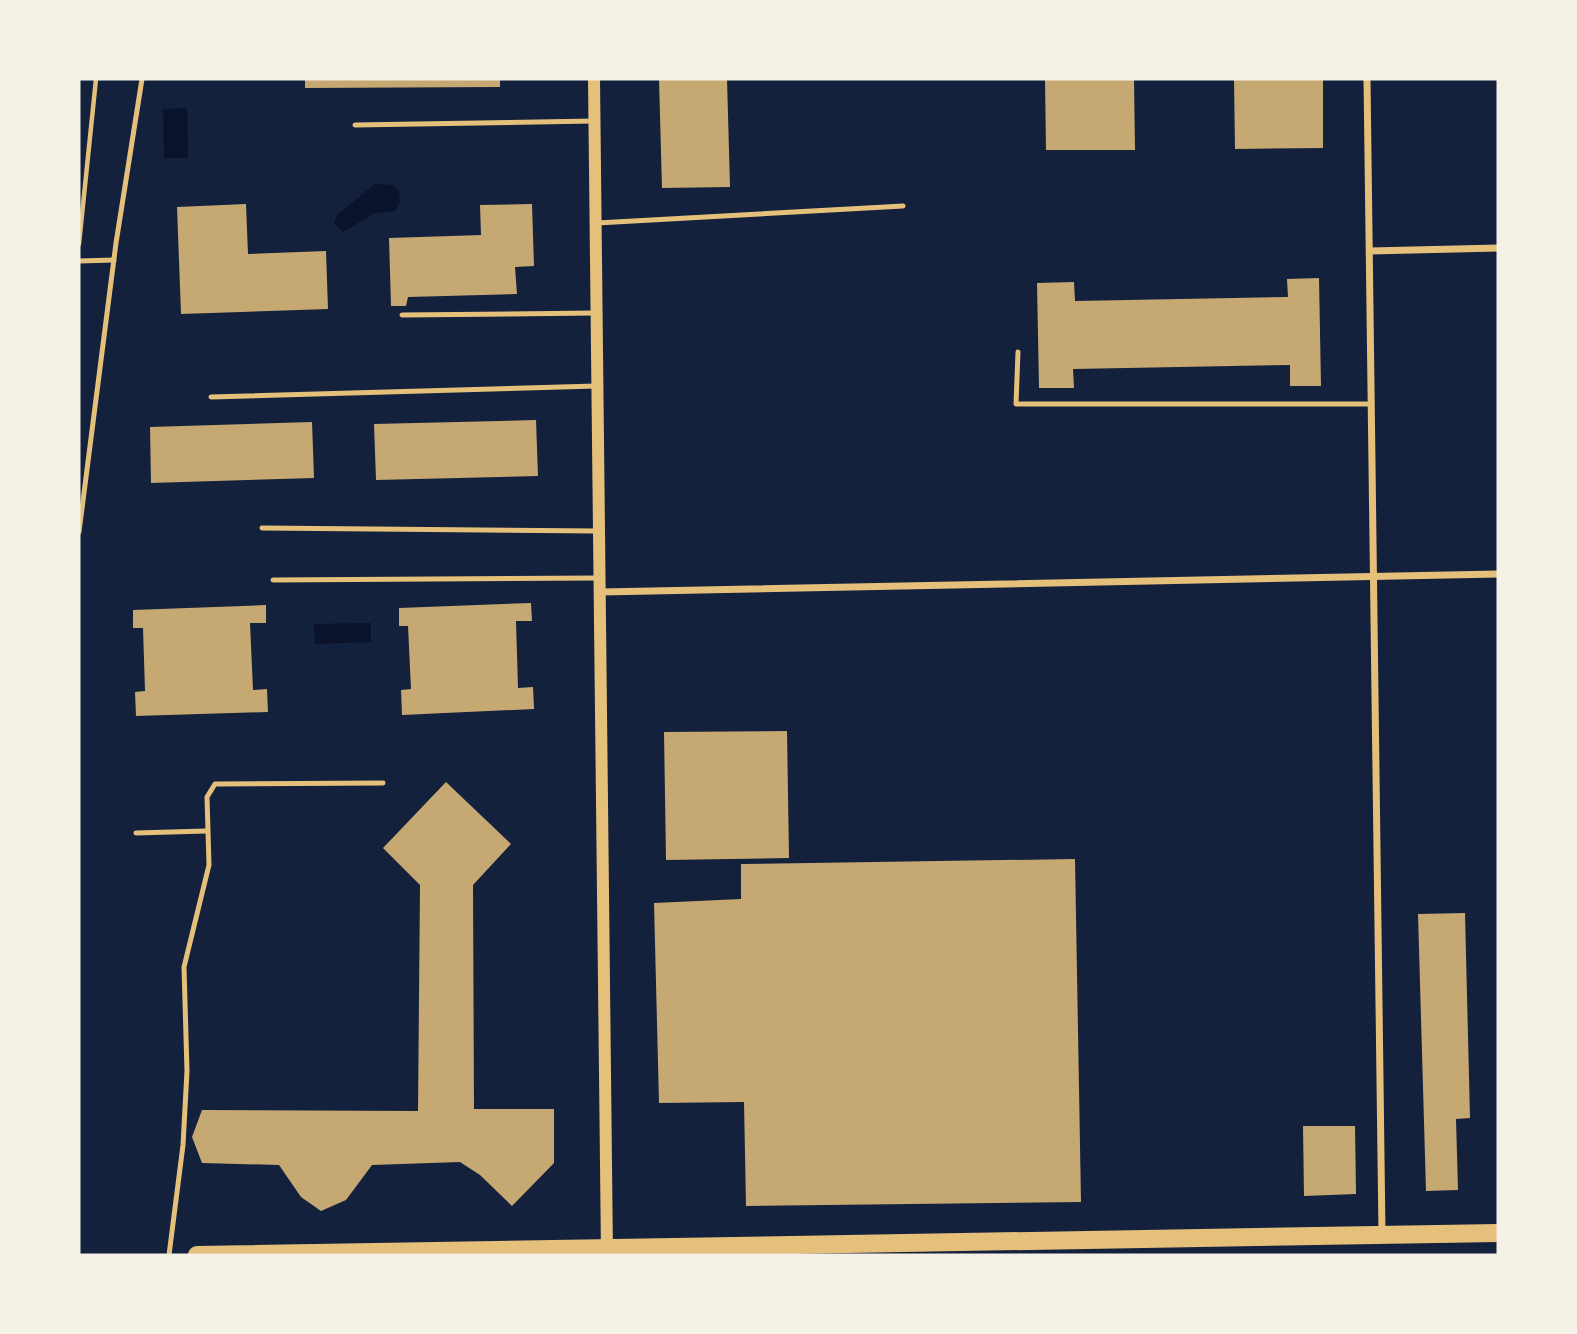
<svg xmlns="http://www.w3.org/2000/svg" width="1577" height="1334" viewBox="0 0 1577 1334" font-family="Signika,sans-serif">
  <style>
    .water { fill: #0b132b }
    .building { fill: #c6a872 }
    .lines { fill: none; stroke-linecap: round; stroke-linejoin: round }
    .path { stroke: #e5c07b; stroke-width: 4.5 }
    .service { stroke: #e5c07b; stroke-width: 5 }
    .minor { stroke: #e5c07b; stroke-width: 7 }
    .tertiary { stroke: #e5c07b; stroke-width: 12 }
    .primary { stroke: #e5c07b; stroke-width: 18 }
  </style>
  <rect width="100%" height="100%" fill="#14213d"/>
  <g class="water">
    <path d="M 187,108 L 188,158 L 164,158 L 163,109 Z"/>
    <path d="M 375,184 L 392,185 L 399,191 L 400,202 L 395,211 L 375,213 L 343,232 L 334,223 L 337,215 Z"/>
    <path d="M 371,623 L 371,642 L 315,644 L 314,624 Z"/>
  </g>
  <g class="building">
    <path d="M 305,79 L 500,79 L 500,87 L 305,88 Z"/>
    <path d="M 659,79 L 727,79 L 730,187 L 662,188 Z"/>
    <path d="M 1045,79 L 1134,79 L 1135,150 L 1046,150 Z"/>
    <path d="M 1234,79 L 1323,79 L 1323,148 L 1235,149 Z"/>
    <path d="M 246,204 L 248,254 L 326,251 L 328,309 L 181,314 L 177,207 Z"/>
    <path d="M 532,204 L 534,266 L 515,267 L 517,294 L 408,297 L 406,306 L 391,306 L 389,238 L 481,235 L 480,205 Z"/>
    <path d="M 1319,278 L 1321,386 L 1290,386 L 1290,365 L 1073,369 L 1074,388 L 1039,388 L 1037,283 L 1074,282 L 1075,301 L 1288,297 L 1287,279 Z"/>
    <path d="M 536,420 L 538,476 L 376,480 L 374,424 Z"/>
    <path d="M 312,422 L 314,478 L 151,483 L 150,427 Z"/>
    <path d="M 531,603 L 532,621 L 516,621 L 518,688 L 533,687 L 534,709 L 402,715 L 401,690 L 411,689 L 408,626 L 399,626 L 399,608 Z"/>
    <path d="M 266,605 L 266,623 L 250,623 L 253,690 L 267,689 L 268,712 L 136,716 L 135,692 L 145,691 L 143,628 L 133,628 L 133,610 Z"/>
    <path d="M 787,731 L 789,858 L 666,860 L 664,732 Z"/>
    <path d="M 446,782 L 511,844 L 473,885 L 474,1109 L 554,1109 L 554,1163 L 512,1206 L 480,1175 L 460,1162 L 372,1165 L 346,1200 L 321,1211 L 301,1197 L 279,1165 L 202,1163 L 192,1137 L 202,1110 L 418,1111 L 420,885 L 383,848 Z"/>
    <path d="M 1075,859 L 1081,1202 L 746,1206 L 744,1102 L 659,1103 L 654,903 L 741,899 L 741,864 Z"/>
    <path d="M 1465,913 L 1470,1118 L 1456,1119 L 1458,1190 L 1426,1191 L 1418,914 Z"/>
    <path d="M 1303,1126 L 1355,1126 L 1356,1194 L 1304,1196 Z"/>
  </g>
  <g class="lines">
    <path class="path" d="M 79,244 L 96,79"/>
    <g class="service">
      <path d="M 355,125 L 594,121"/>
      <path d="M 597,223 L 903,206"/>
      <path d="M 79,261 L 114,260"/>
      <path d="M 402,315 L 595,313"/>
      <path d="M 1018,352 L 1016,404 L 1371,404"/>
      <path d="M 211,397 L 596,386"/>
      <path d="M 262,528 L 597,531"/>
      <path d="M 79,532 L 116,243 L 142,79"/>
      <path d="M 273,580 L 598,578"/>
      <path d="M 136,833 L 206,831"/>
      <path d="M 169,1255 L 183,1145 L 187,1071 L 184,967 L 209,865 L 207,797 L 215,784 L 383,783"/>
    </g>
    <g class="minor">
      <path d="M 1367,79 L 1382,1234"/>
      <path d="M 1370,251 L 1498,248"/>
      <path d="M 601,592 L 1498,574"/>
    </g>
    <path class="tertiary" d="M 594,79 L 607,1254"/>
    <path class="primary" d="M 197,1255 L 1498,1233"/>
  </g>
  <rect width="1577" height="1334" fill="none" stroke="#f6f1e7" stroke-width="161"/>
</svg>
